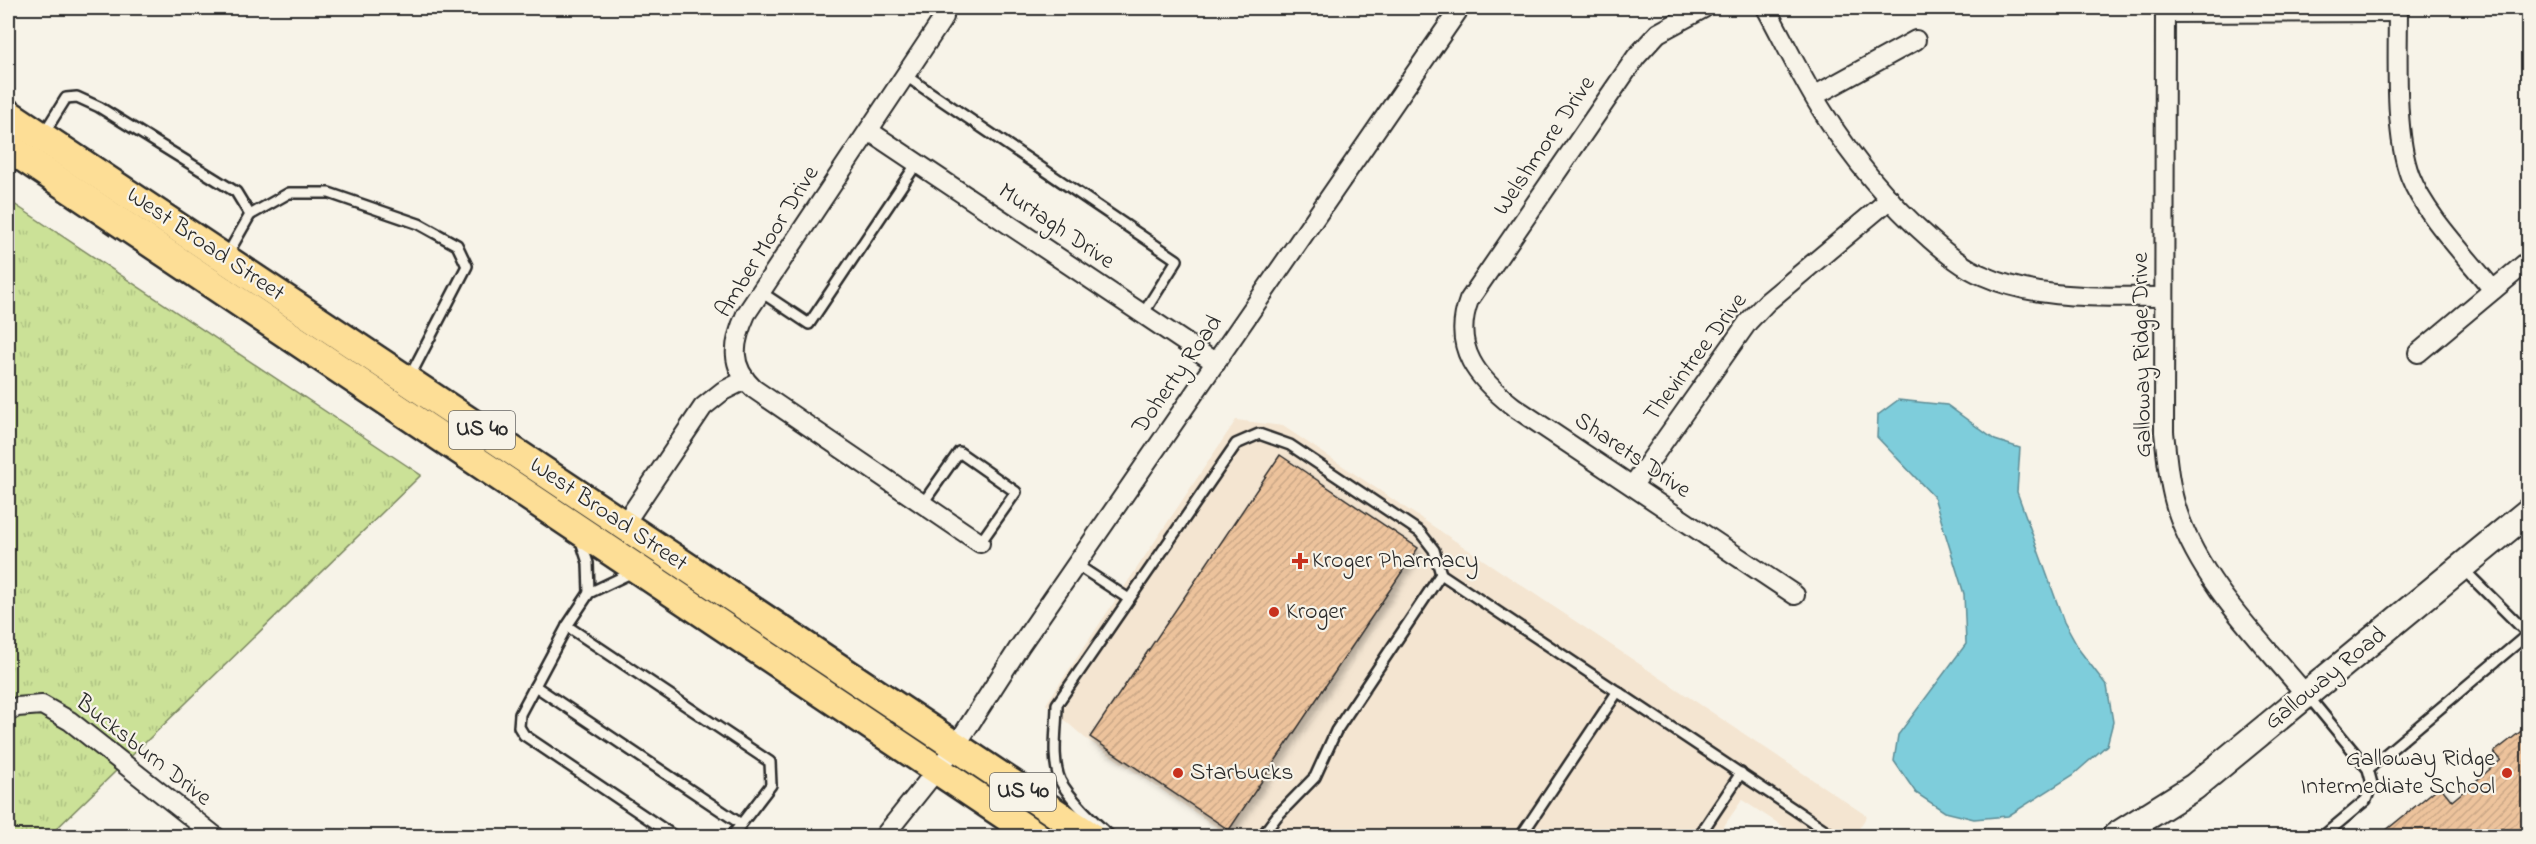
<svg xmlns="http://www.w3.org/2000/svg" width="2536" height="844" viewBox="0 0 2536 844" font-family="'Indie Flower',sans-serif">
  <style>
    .built { fill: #f4e5d1 }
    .grass { fill: url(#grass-tufts); stroke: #7b8661; stroke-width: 1.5 }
    .water { fill: #7ecddb; stroke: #5d8c95; stroke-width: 1.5 }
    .building { fill: url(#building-hatch); stroke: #2b2b2b; stroke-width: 1.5; filter: url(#shadow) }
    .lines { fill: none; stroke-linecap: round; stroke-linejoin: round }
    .lane-casing { stroke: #2b2b2b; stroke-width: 14 }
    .street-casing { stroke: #2b2b2b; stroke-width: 22 }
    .secondary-casing { stroke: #2b2b2b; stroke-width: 30 }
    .primary-casing { stroke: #2b2b2b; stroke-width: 33 }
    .lane { stroke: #f7f3e8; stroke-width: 9 }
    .street { stroke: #f7f3e8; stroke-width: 18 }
    .secondary { stroke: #f7f3e8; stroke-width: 26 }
    .primary { stroke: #fdde96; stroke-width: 28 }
    .poi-dot { fill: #c8321e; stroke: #f7f3e8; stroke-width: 2 }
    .labels { text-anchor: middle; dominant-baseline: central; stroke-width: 4.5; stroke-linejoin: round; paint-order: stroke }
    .shield { fill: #f7f3e8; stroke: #686764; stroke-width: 1.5 }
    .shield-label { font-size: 22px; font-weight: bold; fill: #2b2b2b }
    .street-label { font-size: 24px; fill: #2b2b2b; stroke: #f7f3e8 }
    .poi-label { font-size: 24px; fill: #2b2b2b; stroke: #f7f3e8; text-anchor: start }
  </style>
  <defs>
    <pattern id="grass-tufts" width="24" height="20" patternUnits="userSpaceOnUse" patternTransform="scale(1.5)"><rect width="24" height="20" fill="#cbe197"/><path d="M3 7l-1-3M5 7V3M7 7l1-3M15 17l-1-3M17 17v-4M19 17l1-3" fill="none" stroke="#aec182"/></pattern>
    <pattern id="building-hatch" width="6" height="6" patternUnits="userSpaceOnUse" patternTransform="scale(1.5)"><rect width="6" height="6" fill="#edc39c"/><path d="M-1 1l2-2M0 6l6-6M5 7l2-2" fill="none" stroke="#cba887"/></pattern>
    <filter id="shadow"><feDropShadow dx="3.5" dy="6" stdDeviation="3" flood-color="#0004"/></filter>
  </defs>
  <rect width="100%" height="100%" fill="#f7f3e8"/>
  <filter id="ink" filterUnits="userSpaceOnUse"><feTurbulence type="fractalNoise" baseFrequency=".0167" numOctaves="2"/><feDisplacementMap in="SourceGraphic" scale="12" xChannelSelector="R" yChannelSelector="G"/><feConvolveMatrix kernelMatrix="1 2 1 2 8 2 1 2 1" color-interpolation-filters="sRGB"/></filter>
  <g filter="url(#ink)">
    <path class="built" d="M 1236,420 L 1283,426 L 1867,816 L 1854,836 L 1798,836 L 1742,800 L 1717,836 L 1230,836 L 1085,738 L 1046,704 Z"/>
    <path class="grass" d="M 8,200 L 421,475 L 49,836 L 8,836 Z"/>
    <path class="water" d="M 1898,400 L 1947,405 L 1995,440 L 2020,448 L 2017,492 L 2064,622 L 2080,651 L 2107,686 L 2113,722 L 2107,745 L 2073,775 L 2008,816 L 1974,819 L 1945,812 L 1916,793 L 1894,761 L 1898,735 L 1966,644 L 1964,594 L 1934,497 L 1877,437 L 1878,415 Z"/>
    <g class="building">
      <path d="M 1280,455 L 1418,548 L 1229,830 L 1090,737 Z"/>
      <path d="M 2528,726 L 2528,836 L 2509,836 L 2502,828 L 2491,836 L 2379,836 L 2440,786 L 2452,801 L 2501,760 L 2494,752 Z"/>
    </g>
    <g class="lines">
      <defs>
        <g id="lane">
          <path d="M 906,76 L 1177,260 L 1143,314"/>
          <path d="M 44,133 L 66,98 L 77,97 L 99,107 L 236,192 L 250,215 L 226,257"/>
          <path d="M 250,215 L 289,193 L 329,193 L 419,224 L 457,245 L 467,266 L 409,378"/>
          <path d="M 761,292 L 809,324 L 917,163"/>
          <path d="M 923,503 L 959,452 L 1016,492 L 980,543"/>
          <path d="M 581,541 L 588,563 L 589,593"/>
          <path d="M 1077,565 L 1129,599"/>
          <path d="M 633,572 L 589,593 L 567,626 L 520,714 L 519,727 L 524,735 L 674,836"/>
          <path d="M 567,626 L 770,762 L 771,785 L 732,836"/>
          <path d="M 535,686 L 741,824"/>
          <path d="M 2308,696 L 2368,769 L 2372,784 L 2366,800 L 2323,836"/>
          <path d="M 2368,769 L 2528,634 L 2462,568"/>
          <path d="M 1110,836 C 1096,824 1068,797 1060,780 C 1051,758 1057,728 1057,704 L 1236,444 L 1259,434 L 1290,445 L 1420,532 L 1434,550 L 1441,574"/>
          <path d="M 1262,836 L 1277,816 L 1315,777 L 1336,731 L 1441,574 L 1834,836"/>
          <path d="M 1521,836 L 1618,691"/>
          <path d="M 1699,836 L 1741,773"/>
        </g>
        <g id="street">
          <path d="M 1704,8 L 1658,33 L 1636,57 L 1469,300 C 1451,348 1478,379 1514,407 L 1795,595"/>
          <path d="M 1766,8 C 1785,43 1803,81 1825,115 C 1852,158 1890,204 1928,237 C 1944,251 1963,268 1984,276 C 2040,301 2103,296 2164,297"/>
          <path d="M 2165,8 L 2164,432 C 2167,459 2169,487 2178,513 C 2202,584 2260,639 2306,695"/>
          <path d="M 2398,8 C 2398,53 2394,134 2410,176 C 2425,215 2467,257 2493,290"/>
          <path d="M 2165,13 L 2398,12"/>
          <path d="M 944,17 L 746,314 C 733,343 729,366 754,389 L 980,543"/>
          <path d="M 1814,96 L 1916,40"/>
          <path d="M 869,131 L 1216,363"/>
          <path d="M 2418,353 L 2528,261"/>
          <path d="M 1633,485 L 1748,322 L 1767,302 L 1890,199"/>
          <path d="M 623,526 L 703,407 L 723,391 L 745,380"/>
          <path d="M 8,712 L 17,707 L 42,705 L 70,721 L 215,836"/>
          <path d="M 884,836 L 955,747 L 1020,646 L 1460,8"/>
        </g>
        <path id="secondary" d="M 2116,836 L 2194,787 L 2528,512"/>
        <g id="primary">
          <path d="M 8,114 L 1090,836"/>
          <path d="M 8,147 L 1036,836"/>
        </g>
      </defs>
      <use href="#lane" class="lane-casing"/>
      <use href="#street" class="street-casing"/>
      <use href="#secondary" class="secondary-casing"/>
      <use href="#primary" class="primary-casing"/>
      <use href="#lane" class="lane"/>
      <use href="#street" class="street"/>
      <use href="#secondary" class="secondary"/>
      <use href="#primary" class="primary"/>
    </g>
  </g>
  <g class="poi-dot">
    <path d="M1297 552h6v6h6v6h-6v6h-6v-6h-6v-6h6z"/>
    <circle cx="1274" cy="612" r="6"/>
    <circle cx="1178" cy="773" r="6"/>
    <circle cx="2507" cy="773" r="6"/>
  </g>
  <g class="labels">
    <g class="shield">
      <rect x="449" y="411" width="66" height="38" rx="4.5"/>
      <rect x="990" y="773" width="66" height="38" rx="4.5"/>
    </g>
    <g class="shield-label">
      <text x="482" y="430">US 40</text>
      <text x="1023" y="792">US 40</text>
    </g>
    <g class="street-label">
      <text transform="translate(1545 146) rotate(-56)">Welshmore Drive</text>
      <text transform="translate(1056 227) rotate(34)">Murtagh Drive</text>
      <text transform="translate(768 242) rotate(-58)">Amber Moor Drive</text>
      <text transform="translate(205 245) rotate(34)">West Broad Street</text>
      <text transform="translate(2143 355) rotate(-91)">Galloway Ridge Drive</text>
      <text transform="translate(1696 358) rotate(-53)">Thevintree Drive</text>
      <text transform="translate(1178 375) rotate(-55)">Doherty Road</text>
      <text transform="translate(1632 456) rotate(34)">Sharets Drive</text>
      <text transform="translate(608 515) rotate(34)">West Broad Street</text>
      <text transform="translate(2326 679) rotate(-39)">Galloway Road</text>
      <text transform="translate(143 751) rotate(38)">Bucksburn Drive</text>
    </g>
    <g class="poi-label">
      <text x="1312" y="561">Kroger Pharmacy</text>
      <text x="1286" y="612">Kroger</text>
      <text x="2495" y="759" text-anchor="end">Galloway Ridge<tspan x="2495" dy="28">Intermediate School</tspan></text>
      <text x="1190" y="773">Starbucks</text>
    </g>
  </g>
  <rect width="2536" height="844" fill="none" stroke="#f7f3e8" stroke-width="30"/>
  <rect x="15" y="15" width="2506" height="814" fill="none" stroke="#2b2b2b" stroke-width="2" filter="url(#ink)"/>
</svg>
